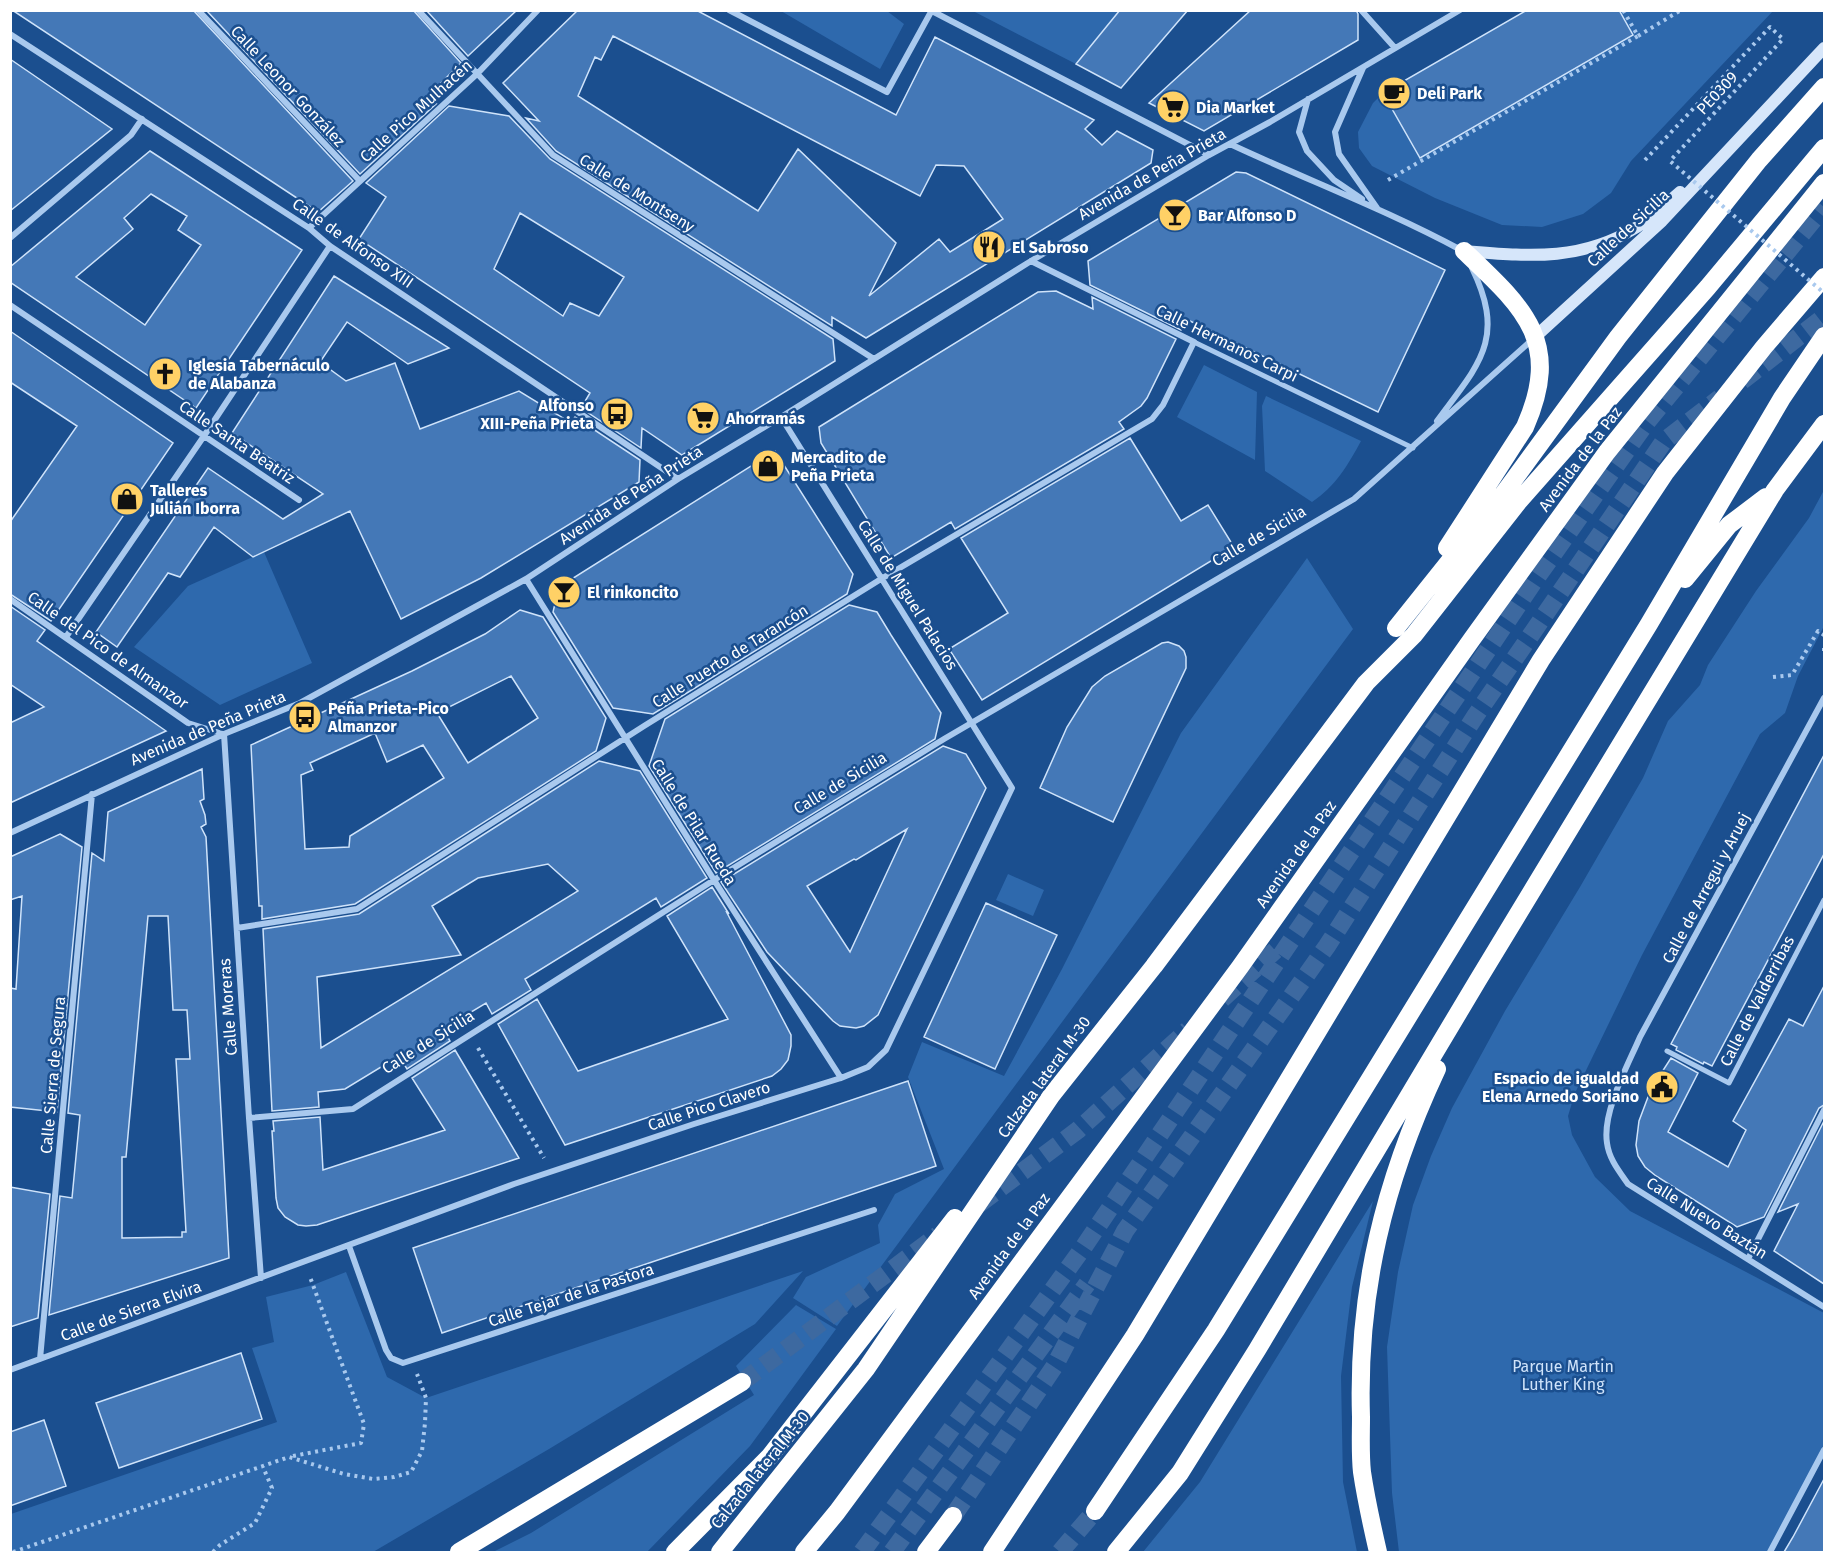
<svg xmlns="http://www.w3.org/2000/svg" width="1835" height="1563" font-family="'Fira Sans',sans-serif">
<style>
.green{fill:#2e69ad}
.building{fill:#4478b7;stroke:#cfe3fa;stroke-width:1.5;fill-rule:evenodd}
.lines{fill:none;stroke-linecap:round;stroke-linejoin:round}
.motorway-tunnel{stroke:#3d69a0;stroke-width:18;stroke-dasharray:18 9;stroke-linecap:butt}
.path{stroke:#a9c9ee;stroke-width:4;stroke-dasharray:3 4.5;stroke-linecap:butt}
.pedestrian{stroke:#a9c9ee;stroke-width:5}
.minor{stroke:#a9c9ee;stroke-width:6}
.secondary{stroke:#d6e6fa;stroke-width:12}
.motorway{stroke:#fff;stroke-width:18}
.path-bridge{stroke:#a9c9ee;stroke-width:4;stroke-dasharray:3 4.5;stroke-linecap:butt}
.labels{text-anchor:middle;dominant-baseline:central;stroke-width:5;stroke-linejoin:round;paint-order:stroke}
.street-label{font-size:16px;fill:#fff;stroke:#1b4f8f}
.poi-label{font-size:16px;font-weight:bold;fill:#fff;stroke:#1b4f8f;text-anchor:start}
.park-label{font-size:16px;fill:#cfe3fa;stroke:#1b4f8f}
</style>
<rect width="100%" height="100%" fill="#1b4f8f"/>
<path class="green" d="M781,11H887L904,24L880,69Z
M973,11H1120L1076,64Z
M1619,11H1773L1631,161L1611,193L1583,214L1542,227L1502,225L1435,198L1372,166L1359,148L1358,132L1373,103L1383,93L1420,158Z
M1204,365L1257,392L1255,460L1177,417Z
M1266,396L1361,441C1348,465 1335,487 1312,502L1265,471L1262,406Z
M1824,490V626L1798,676L1785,713L1760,734L1642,955L1575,1093L1568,1116L1572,1135L1595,1177L1630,1211L1824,1313V1450L1770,1552H1399L1392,1493L1387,1347L1398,1272L1413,1205L1431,1156L1452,1108L1505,1011L1580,887L1643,778L1668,721L1700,685L1708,665L1756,591L1809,518Z
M264,552L312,663L220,705L134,647L188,586Z
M1307,558L1353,629L837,1326L793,1298L806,1277L880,1243L878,1225L895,1194L944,1169L908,1077L922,1042L1004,1076L1062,969L1181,733Z
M1008,874L1044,890L1033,916L996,900Z
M1373,1201L1352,1287L1341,1376L1343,1482L1357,1552H1143L1200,1482Z
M803,1271L755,1324L549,1449L373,1552H11V1514L277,1422L252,1348L274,1342L266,1297L313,1285L346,1272L387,1377L426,1398Z
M796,1305L836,1329L750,1446L647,1552H493L531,1533L754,1395L736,1366Z"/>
<path class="building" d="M12,10H193L353,181L318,212Z
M206,10H413L461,63L422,102L436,104L360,174Z
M426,10H517L468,56Z
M578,10H696L896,115L935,37L1094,120L1085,129L1102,145L1117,131L1153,150L1151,163L866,338L832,317V326L556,151L526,118L539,121L503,83ZM613,36L920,196L936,165L964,166L1003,219L950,252L939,239L869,296L896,243L798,149L758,211L578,96L595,57L601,60Z
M1120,10H1188L1121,88L1076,64Z
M1251,10H1356L1358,14V40L1204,131L1149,103Z
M1527,10H1619L1633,35L1420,158L1383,93Z
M10,59L112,129L10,211Z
M449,106L509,116L550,159L833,339L835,361L682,455L642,428L641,448L581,408L590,393L359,239L386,197L366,183ZM520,213L624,277L599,316L570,303L563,316L494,269Z
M150,151L302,250L196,408L10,282V267ZM151,194L187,216L178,230L201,245L145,325L76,277L133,229L124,218Z
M1236,172L1246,173L1445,270L1378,412L1186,319L1181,330L1090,285L1088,261Z
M334,276L449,348L408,364L347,322L320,362L346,381L395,363L420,429L519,391L571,423L575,417L640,460L639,482L481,578L401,619L350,511L253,557L214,527L180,577L168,573L117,647L96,632L208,468L283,519L323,494L232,433Z
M1056,291L1093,309L1092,297L1176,339L1147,398L1141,406L1119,422L1124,429L955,529L951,522L891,558L821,443L819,427L1038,292Z
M10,331L173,443L51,621L10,594V522L77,426L10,382Z
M1130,438L1181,521L1208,505L1234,547L982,700L949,649L1008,613L961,538Z
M775,451L853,574L847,594L653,714L613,708L553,612L559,587Z
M849,605L877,612L891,635L941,713L935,739L716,873L649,766L665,719Z
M10,606L45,630L37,641L166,731L10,803V723L44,707L10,684Z
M520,610L543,617L606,718L596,751L355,904L262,919V906H259L251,745L412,671L485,634ZM511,676L538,718L468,763L437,713ZM375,733L387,762L423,745L444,778L350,836L349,847L305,849L301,775L313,770L310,763Z
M1168,642L1179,646L1184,651L1186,657V668L1113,822L1040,788L1067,727L1092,687L1105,676L1162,643Z
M943,746L966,754L986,788L878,1015L864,1026L856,1028L840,1026L833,1021L767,952L721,882ZM907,829L850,952L807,886L854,859L856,860Z
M1824,755V854L1712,1066L1704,1062L1703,1064L1676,1050L1677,1047L1671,1044Z
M599,761L640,771L707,878L661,907L656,898L525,979L531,990L492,1014L486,1003L443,1029L450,1041L407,1069L399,1056L345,1089L318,1092L319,1107L272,1111L263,929L359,914ZM548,864L578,891L321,1048L317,977L461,955L432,906L478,878Z
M202,769L204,799L200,801L205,815L206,824L201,827L206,837L229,1258L49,1315L60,1196L72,1198L80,1115L68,1113L92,853L104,861L108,812ZM148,916H168L173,1010H187L190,1059H176L186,1232H182V1237L122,1238V1157H126Z
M60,834L82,847L57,1112L10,1107V988L16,989L22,896L10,900V857Z
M712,887L729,914L726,911L791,1035V1046L788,1060L781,1069L772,1076L565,1145L498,1024L537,999L578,1071L728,1019L667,916Z
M986,903L1057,935L995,1069L924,1037Z
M1824,986V1105L1819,1108L1764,1217L1737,1227L1656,1176L1645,1167L1638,1156L1636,1145L1639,1121L1651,1089L1671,1058L1698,1073L1668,1132L1728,1167L1746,1130L1733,1121L1789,1019L1803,1026Z
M455,1050L519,1158L317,1225L306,1226L298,1225L285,1217L278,1208L276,1198L272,1131H274L273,1121L320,1117L323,1170L445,1130L412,1078Z
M908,1081L936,1166L442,1333L413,1248Z
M1824,1121V1284L1774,1251L1798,1204L1778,1212Z
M10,1187L50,1194L38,1318L10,1327Z
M241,1353L262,1419L119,1468L96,1403Z
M44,1420L66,1486L10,1506V1432Z
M1824,1479V1552H1784L1793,1537Z"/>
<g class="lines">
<path class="motorway-tunnel" d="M1742,381L1824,317
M1222,999L1279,947
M979,1204L1078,1130L1188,1030
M742,1382L938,1235
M953,1516L1054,1367L1125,1231L1327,946L1476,715L1664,441L1720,398
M862,1552L1083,1248L1535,580L1646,423L1824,207
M892,1552L1087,1284
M1060,1552L1095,1511"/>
<path class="path" d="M1638,36L1681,10
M1388,180L1638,36L1623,10
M1824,648V651
M1773,677L1792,675L1818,631L1824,635
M478,1048L544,1158
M293,1456L361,1443L364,1424L310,1277
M13,1552L289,1457L344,1474L373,1479L394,1477L411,1472L422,1451L425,1423L426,1398L417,1374
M213,1552L220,1545L255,1523L272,1488L263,1467"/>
<path class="pedestrian" d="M1194,342L1413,448
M1667,1051L1729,1083L1824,900"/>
<path class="minor" d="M198,10L359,180
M418,10L553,155L874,359
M729,10L887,92L932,10
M930,10L1209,155
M1361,10L1395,48
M10,34L309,228L330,246L678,479
M1363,68L1335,132L1339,154L1377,208
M1308,99L1299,132L1307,151L1334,180L1362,199
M1230,144C1307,180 1387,210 1461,250
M309,228L478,73L538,10
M10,238L131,135L142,119
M10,305L299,500
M1437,421C1478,365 1507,340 1472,268
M526,579L714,880L841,1078
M10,599L188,723L223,734
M66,637L204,436L330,246
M1824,698L1640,1037C1628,1065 1602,1112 1607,1143C1609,1159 1619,1171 1628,1184L1824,1307
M224,734L249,1118L261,1278
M10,833L224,734L300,703L526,579L678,479L781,417L1031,261L1209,155L1270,122L1460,10
M237,928L357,909L644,726L881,579L1152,419L1163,405L1194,342L1031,261
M249,1118L353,1109L714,880L944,739L1354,499L1533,339
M349,1246L386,1350L391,1358L403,1363L874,1210
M1748,1259L1824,1110
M40,1359L92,794
M10,1370L514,1184L694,1124L841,1078L868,1067L886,1050L1012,788L781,417
M1770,1552L1824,1450"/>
<path class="secondary" d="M1464,251C1528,256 1580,262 1637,227C1653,217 1666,204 1680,192
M1535,337L1662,221L1824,48"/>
<path class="motorway" d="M1447,548L1525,427C1563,341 1523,307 1464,251
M1685,579L1729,525L1766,497
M1396,628L1504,493L1618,337L1759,160L1824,87
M1095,1511L1216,1330L1649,624L1782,398L1824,336
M459,1552L742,1382
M675,1552L770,1456L955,1218
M720,1552L866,1369L1051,1096L1154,966L1366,683L1414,635L1519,501L1708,287L1824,148
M804,1552L837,1512L1240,967L1472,639L1607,452L1824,183
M926,1552L953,1516
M992,1552L1135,1335L1541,660L1665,473L1764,347L1824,277
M1116,1552L1180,1473L1257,1350L1478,980L1775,490L1824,424
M1378,1552C1372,1526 1366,1499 1362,1472C1360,1454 1361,1435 1361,1417C1357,1292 1384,1182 1437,1069"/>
<path class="path-bridge" d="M1645,160L1770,27L1783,39L1670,161L1824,293"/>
</g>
<defs>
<symbol id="cafe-disc" viewBox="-11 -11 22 22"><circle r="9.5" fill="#ffd166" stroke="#1b4f8f"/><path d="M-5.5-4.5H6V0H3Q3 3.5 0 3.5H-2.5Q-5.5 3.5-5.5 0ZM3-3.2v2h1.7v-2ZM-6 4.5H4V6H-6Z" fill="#111"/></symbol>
<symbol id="supermarket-disc" viewBox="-11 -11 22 22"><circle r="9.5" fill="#ffd166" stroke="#1b4f8f"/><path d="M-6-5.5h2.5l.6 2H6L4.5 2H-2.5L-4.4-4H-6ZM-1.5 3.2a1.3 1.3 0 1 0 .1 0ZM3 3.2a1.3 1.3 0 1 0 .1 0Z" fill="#111"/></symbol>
<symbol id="bar-disc" viewBox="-11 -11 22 22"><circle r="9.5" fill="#ffd166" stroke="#1b4f8f"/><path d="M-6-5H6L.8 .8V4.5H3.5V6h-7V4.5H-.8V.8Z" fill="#111"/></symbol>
<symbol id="restaurant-disc" viewBox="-11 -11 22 22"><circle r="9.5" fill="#ffd166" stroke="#1b4f8f"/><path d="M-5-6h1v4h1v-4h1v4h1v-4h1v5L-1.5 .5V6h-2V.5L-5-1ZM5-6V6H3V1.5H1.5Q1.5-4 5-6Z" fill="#111"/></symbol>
<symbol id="church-disc" viewBox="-11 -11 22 22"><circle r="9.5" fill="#ffd166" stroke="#1b4f8f"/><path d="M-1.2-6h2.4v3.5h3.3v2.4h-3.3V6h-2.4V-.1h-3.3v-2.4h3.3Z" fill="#111"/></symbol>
<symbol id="bus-disc" viewBox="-11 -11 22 22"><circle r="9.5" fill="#ffd166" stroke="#1b4f8f"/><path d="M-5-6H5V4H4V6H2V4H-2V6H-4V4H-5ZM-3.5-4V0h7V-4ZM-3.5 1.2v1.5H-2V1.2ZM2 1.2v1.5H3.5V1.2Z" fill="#111"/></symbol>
<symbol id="shop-disc" viewBox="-11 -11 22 22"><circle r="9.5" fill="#ffd166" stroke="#1b4f8f"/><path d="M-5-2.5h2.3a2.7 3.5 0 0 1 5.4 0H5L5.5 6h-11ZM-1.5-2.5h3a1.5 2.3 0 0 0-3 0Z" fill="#111"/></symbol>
<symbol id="civic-disc" viewBox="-11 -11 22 22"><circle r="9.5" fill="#ffd166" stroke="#1b4f8f"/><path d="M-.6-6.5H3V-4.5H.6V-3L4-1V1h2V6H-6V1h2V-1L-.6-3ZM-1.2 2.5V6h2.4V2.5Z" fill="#111"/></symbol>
</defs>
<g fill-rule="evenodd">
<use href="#cafe-disc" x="1375" y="74" width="38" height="38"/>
<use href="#supermarket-disc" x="1154" y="88" width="38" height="38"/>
<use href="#bar-disc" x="1156" y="196" width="38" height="38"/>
<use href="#restaurant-disc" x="970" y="228" width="38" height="38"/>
<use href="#church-disc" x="146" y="355" width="38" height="38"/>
<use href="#bus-disc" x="598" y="395" width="38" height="38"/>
<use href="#supermarket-disc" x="684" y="399" width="38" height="38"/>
<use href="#shop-disc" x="749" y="447" width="38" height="38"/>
<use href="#shop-disc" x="108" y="480" width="38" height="38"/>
<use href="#bar-disc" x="545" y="573" width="38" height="38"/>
<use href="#bus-disc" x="286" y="698" width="38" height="38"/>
<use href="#civic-disc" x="1643" y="1068" width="38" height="38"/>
</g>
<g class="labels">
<g class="street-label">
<text transform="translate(288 86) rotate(47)">Calle Leonor González</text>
<text transform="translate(1717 93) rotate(-47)">PE0309</text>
<text transform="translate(416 111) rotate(-42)">Calle Pico Mulhacén</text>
<text transform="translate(1152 174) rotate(-30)">Avenida de Peña Prieta</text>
<text transform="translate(637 193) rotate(32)">Calle de Montseny</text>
<text transform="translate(1628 228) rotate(-43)">Calle de Sicilia</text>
<text transform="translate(353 243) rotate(35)">Calle de Alfonso XIII</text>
<text transform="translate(1227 343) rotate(26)">Calle Hermanos Carpi</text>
<text transform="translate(237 442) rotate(34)">Calle Santa Beatriz</text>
<text transform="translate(1580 459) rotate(-53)">Avenida de la Paz</text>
<text transform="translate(631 495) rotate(-33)">Avenida de Peña Prieta</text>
<text transform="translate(1259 536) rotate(-30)">Calle de Sicilia</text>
<text transform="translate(908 595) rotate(58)">Calle de Miguel Palacios</text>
<text transform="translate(108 650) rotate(35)">Calle del Pico de Almanzor</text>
<text transform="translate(730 656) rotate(-32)">Calle Puerto de Tarancón</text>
<text transform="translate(208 728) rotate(-23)">Avenida de Peña Prieta</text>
<text transform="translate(840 783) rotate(-31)">Calle de Sicilia</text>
<text transform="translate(694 822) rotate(58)">Calle de Pilar Rueda</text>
<text transform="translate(1296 854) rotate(-55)">Avenida de la Paz</text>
<text transform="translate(1706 888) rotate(-62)">Calle de Arregui y Aruej</text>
<text transform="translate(1757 1001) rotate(-63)">Calle de Valderribas</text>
<text transform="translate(228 1007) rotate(-94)">Calle Moreras</text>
<text transform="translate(428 1042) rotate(-32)">Calle de Sicilia</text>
<text transform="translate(53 1075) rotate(-85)">Calle Sierra de Segura</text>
<text transform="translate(1044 1077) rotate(-54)">Calzada lateral M-30</text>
<text transform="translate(709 1106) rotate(-18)">Calle Pico Clavero</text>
<text transform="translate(1707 1218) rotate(32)">Calle Nuevo Baztán</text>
<text transform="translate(1009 1246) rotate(-54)">Avenida de la Paz</text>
<text transform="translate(571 1295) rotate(-18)">Calle Tejar de la Pastora</text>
<text transform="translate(131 1311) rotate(-20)">Calle de Sierra Elvira</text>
<text transform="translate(760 1470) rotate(-51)">Calzada lateral M-30</text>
</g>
<g class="poi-label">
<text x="1417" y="93">Deli Park</text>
<text x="1196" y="107">Dia Market</text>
<text x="1198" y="215">Bar Alfonso D</text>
<text x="1012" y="247">El Sabroso</text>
<text x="188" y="365">Iglesia Tabernáculo<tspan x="188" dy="18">de Alabanza</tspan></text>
<text x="594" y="405" text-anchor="end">Alfonso<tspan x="594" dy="18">XIII-Peña Prieta</tspan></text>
<text x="726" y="418">Ahorramás</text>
<text x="791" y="457">Mercadito de<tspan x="791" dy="18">Peña Prieta</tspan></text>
<text x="150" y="490">Talleres<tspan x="150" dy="18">Julián Iborra</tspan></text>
<text x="587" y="592">El rinkoncito</text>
<text x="328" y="708">Peña Prieta-Pico<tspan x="328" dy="18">Almanzor</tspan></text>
<text x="1639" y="1078" text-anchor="end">Espacio de igualdad<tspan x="1639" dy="18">Elena Arnedo Soriano</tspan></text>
</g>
<g class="park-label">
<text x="1563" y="1366">Parque Martin<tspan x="1563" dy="18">Luther King</tspan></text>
</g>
</g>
<rect width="1835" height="1563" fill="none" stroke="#ffffff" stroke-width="24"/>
</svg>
